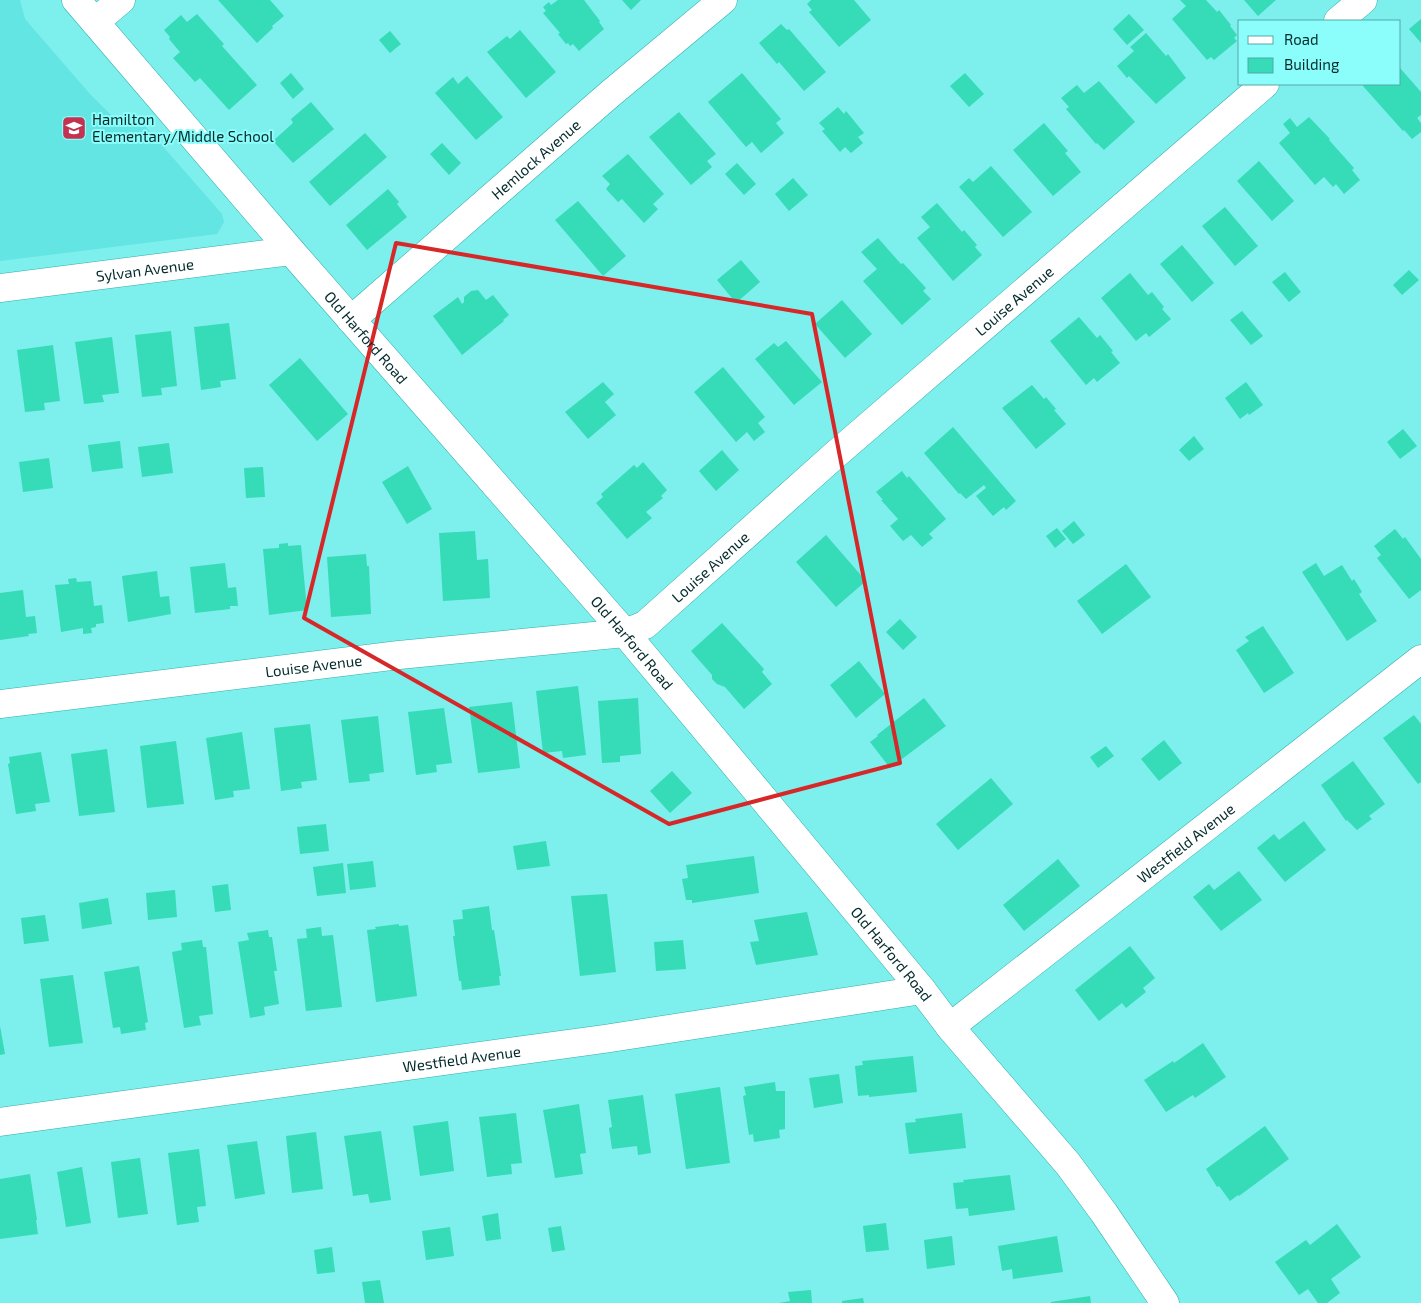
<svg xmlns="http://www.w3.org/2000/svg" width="1421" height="1303" font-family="'Exo 2',sans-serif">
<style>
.built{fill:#62e5e3}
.building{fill:#36dbb7}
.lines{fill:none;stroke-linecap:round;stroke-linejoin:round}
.street-casing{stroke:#33aeac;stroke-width:29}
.secondary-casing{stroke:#33aeac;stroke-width:29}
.street{stroke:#fff;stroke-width:28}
.secondary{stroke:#fff;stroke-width:28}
.marked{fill:none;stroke:#d62828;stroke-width:4;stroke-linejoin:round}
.labels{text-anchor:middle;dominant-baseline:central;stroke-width:4;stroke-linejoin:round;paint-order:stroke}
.poi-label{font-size:15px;fill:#042b2b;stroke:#8bfdfa;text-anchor:start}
.street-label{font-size:15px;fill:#042b2b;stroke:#8bfdfa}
</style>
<rect width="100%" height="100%" fill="#7defed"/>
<path class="built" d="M0,0H20L25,19L89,93L113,117L145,126L222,214L224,222L217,234L0,261Z"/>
<path class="building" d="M218,0H270L284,16L272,26L273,28L257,43Z
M558,0H584L600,21L599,22L604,29L579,51L573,44L570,46L568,43L566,44L558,34L560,33L543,13L546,11L543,7L549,2L551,5Z
M622,0H641L631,10Z
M811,0H854L871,20L839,47L809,12L812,10L807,4Z
M1180,0H1206L1217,12L1219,10L1231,25L1230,26L1237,35L1234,38L1237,41L1214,60L1211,57L1207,60L1172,19L1186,6Z
M1244,0H1276L1258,16Z
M197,14L224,44L222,46L257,85L229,110L200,78L195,82L173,58L180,52L169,39L170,37L164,30L181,15L187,22Z
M1129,14L1144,30L1127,45L1113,29Z
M1421,19V43L1409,29Z
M781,24L787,30L789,29L826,72L804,91L779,62L777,64L759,43Z
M520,30L556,72L526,98L487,52L507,36L510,39Z
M390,31L401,44L390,53L379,40Z
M1146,33L1166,56L1168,54L1186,78L1156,104L1129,76L1127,78L1117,66L1134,51L1130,47Z
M1400,68L1421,92V115L1417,118L1421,123V132L1412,139L1404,130L1403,131L1363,86V84H1400Z
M291,73L304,89L293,99L280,83Z
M742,73L781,119L776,123L784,133L761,153L752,142L746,147L708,102Z
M965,73L984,94L969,107L950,86Z
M467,76L503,117L476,140L435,93L453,77L458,84Z
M1099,81L1135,122L1104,150L1097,143L1096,144L1066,109L1069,107L1061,98L1077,85L1084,93Z
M311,102L334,129L293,163L273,141L293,123L291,119Z
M838,107L844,114L846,111L864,133L858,137L863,143L851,153L845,147L840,152L822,131L825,129L819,123Z
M679,112L716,154L707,161L712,167L691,185L649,137Z
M1309,117L1330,139L1329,140L1354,168L1352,170L1360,180L1344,194L1336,184L1333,187L1324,177L1315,185L1279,143L1290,133L1283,124L1290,118L1297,127Z
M1044,123L1068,151L1065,153L1081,172L1053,196L1013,150Z
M365,133L387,157L330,206L309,182Z
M442,143L461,163L449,175L430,154Z
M628,154L664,194L653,204L658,209L644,223L622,199L618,202L606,189L610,184L602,176Z
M1259,161L1294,201L1272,221L1237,181Z
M737,163L756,184L744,195L725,174Z
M991,166L1032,212L1003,237L959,187L969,178L973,182Z
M793,178L808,195L789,211L775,194Z
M388,189L399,202L397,204L407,217L367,250L346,225Z
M578,201L626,256L603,276L555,220Z
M937,203L962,232L964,230L977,245L975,247L982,255L953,281L917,238L930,227L921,217Z
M1225,207L1258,246L1235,266L1202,226Z
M878,238L901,264L903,263L926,288L923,291L931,299L902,325L863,281L877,269L861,252Z
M1182,245L1214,283L1192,302L1160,264Z
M741,260L760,282L736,303L717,280Z
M1409,270L1419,280L1402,295L1393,285Z
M1285,272L1301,292L1289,302L1272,282Z
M1130,273L1148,295L1152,292L1164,307L1162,309L1171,319L1149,337L1146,333L1136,341L1101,298Z
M478,290L486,300L493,295L509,315L503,320L504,321L462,355L433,316L458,297L462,304L464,302V297L471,291Z
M842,300L872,334L845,358L815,324Z
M1242,311L1263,336L1251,345L1230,320Z
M1079,317L1097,338L1100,335L1113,351L1111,352L1120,363L1097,382L1094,378L1086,385L1050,341Z
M229,323L236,379L220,381L221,387L201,390L194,327Z
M171,331L177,386L161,388L162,395L142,397L135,335Z
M112,337L119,393L102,395L104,402L84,404L75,342Z
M786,341L822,382L794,405L755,359L774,343L778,347Z
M53,345L60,401L44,403L45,410L25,412L17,350Z
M300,358L348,414L317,441L269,385Z
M723,367L765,417L758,423L765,432L754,441L747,432L736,442L694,392Z
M603,382L614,394L605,402L616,415L588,439L565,412Z
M1246,382L1263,405L1249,415L1248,413L1240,419L1225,398Z
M1032,385L1044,399L1046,397L1056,409L1054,410L1066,424L1036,449L1002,408Z
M953,427L1016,501L1006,510L1004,507L993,516L976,496L986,488L984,485L966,499L960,493L959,494L924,453Z
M1403,429L1417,446L1400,459L1387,442Z
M1194,436L1204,449L1189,461L1179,450Z
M120,441L123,468L92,472L88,445Z
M169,443L173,473L142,477L138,447Z
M722,450L739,470L716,491L699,471Z
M49,458L53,488L23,492L19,462Z
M643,462L667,490L661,496L663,498L646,512L652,518L627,539L596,503L603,497L601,494L634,465L637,468Z
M408,466L432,509L407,524L382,482Z
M263,467L265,497L246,498L244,468Z
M902,471L907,478L909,476L946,519L929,534L933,538L922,547L911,535L903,541L890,526L898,519L881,500H883L876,492Z
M1074,521L1085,535L1073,544L1062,531Z
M1057,528L1066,539L1055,548L1046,536Z
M1395,529L1403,539L1405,537L1421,559V590L1409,599L1377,558L1381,555L1374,546Z
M475,531L477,560L488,559L490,598L443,601L439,533Z
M826,535L866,581L836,607L796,562Z
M288,543V546L301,545L307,610L269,615L263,549L279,548V544Z
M366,554L367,566H369L371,614L331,617L327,557Z
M225,563L228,588L236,587L238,606H230V609L195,613L190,567Z
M1316,563L1324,576L1342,565L1352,581L1354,579L1362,592L1359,594L1377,621L1347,641L1302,572Z
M1126,564L1151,597L1102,634L1077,601Z
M157,571L160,597L169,596L171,614L128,622L122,576Z
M76,578L77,582L91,581L94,606L102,605L104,623L96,624V627L91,628L92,633L83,634V628L61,632L55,585L69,584L68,579Z
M23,590L26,617L35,616L37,633L28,634L29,636L0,640V593Z
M900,619L917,637L903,650L886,632Z
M722,623L764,669L762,672L772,684L744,709L725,687L717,684L712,679V675L691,651Z
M1263,626L1294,673L1264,693L1236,650L1249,641L1245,637Z
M859,661L885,694L856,718L830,685Z
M578,686L586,755L563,758L562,751L543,753L536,691Z
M638,698L641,754L620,756V762L602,763L598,701Z
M924,698L946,726L890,768L870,742L878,736L877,735Z
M512,702L520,768L478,773L469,707Z
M444,708L452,763L436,765L437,772L416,775L408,712Z
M1414,715L1421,724V782L1418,784L1383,738Z
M378,716L384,772L369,774L370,781L349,783L341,720Z
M310,724L317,780L301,782L302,788L281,791L274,728Z
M242,732L250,789L233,791L234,797L215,800L206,738Z
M1164,740L1182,763L1159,781L1141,759Z
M176,741L184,804L147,808L140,746Z
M1106,746L1114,756L1098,768L1090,757Z
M107,749L115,812L79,816L71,754Z
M41,752L50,802L35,804L36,811L16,814L8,764L10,763L9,757Z
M1353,761L1385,804L1369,816L1372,819L1357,830L1347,820L1346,821L1321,785Z
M672,771L692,793L670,813L650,791Z
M991,778L1013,804L958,850L936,824Z
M1304,821L1326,850L1285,882L1257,848L1274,834L1279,840Z
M326,824L329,851L300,854L297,827Z
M546,841L550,866L517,870L513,846Z
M754,856L759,893L692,903V900H686L682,879L688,878L686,865Z
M1058,859L1080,886L1024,931L1003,905Z
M373,861L376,887L350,890L347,864Z
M343,863L346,893L317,896L313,867Z
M1239,871L1262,900L1221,931L1193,897L1209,884L1214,890Z
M228,884L231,910L215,912L212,886Z
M175,890L177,917L148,920L146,893Z
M607,894L616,972L580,976L571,896Z
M108,898L112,924L82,929L79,903Z
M489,906L492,930H494L501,976H499L500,985L462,990L461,981H459L453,936H455L453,920L463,919L462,910Z
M807,912L818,955L756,965L750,942L759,941L754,920Z
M45,915L49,941L24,944L21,918Z
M399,924V926L408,925L417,996L376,1002L367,930L376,929L375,927Z
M321,927L322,936L333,935L342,1007L306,1011L297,939L307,938L306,929Z
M268,930L269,937H272L277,971H274L279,1004L264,1007L265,1015L250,1018L238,942L249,940L247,933Z
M202,940L203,947H206L213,1014L199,1016L201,1025L184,1028L172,952L182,950L181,943Z
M683,940L686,969L656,971L654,942Z
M1130,946L1155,978L1143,988L1146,992L1126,1008L1122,1003L1099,1021L1075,990Z
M139,966L148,1022L145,1023L146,1030L121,1034L120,1027L113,1028L104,972Z
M73,975L83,1043L49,1047L40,979Z
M0,1026L5,1054L0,1055Z
M1203,1043L1226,1077L1195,1098L1193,1095L1166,1112L1144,1080L1173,1061L1174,1063Z
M913,1056L917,1092L869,1097V1095L858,1096L855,1066L863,1065L862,1061Z
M839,1074L843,1103L814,1108L809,1078Z
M775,1082L776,1091H785V1129L779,1130L780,1138L754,1142L753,1134L749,1135L743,1096L746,1095L744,1087Z
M720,1087L730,1163L686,1169L675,1094Z
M643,1095L651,1153L638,1155L637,1146L612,1149L609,1128L612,1127L608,1100Z
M579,1104L586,1153L580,1154L583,1174L555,1178L543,1110Z
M516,1113L522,1163L511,1164L512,1174L487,1177L479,1117Z
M962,1113L966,1148L909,1154L905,1123L916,1122L915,1119Z
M448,1121L454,1171L420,1176L413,1126Z
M1265,1126L1289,1159L1239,1196L1238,1195L1230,1201L1219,1186L1217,1187L1206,1169Z
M381,1131L391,1200L370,1203L368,1194L353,1196L344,1136Z
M316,1132L323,1189L292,1193L286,1136Z
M257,1141L265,1194L235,1199L227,1145Z
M199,1149L206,1206L197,1207L199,1222L177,1225L168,1153Z
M140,1158L148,1214L118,1218L111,1162Z
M82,1167L91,1223L66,1227L57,1172Z
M30,1174L37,1220H36L38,1234L0,1239V1179Z
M1010,1175L1015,1210L969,1216L968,1208L956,1209L953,1183L964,1182L963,1180Z
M498,1213L501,1239L486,1241L482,1216Z
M886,1223L889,1250L866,1252L863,1226Z
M1337,1224L1361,1257L1331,1279L1340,1293L1327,1303H1318L1308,1289L1299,1295L1275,1262L1306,1240L1310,1245Z
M561,1226L565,1250L552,1252L548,1228Z
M450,1227L454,1256L426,1260L422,1231Z
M952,1236L955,1265L927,1269L924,1240Z
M1057,1236L1063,1272L1013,1279L1012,1269L1002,1271L998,1246Z
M332,1247L335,1272L317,1274L314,1250Z
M380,1280L384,1303H365L362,1282Z
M811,1290L812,1303H779L790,1301L788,1292Z
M1090,1296L1091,1303H1051V1302Z
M863,1298L864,1303H842V1301Z"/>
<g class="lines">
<defs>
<g id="street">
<path d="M1338,21L1363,0"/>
<path d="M95,22L121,0"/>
<path id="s1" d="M0,288L291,251"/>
<path id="s2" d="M351,320L610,94L723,0"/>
<path id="s3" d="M0,704L399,655L625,633L645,625L836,454L1265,84"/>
<path id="s4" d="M950,1027L1421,659"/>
<path id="s5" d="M0,1122L604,1039L922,990"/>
</g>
<g id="secondary">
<path id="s6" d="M76,0L291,251L625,633L757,791L922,990L950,1027L1068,1164L1104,1213L1165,1303"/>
</g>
</defs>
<use href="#street" class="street-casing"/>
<use href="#secondary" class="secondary-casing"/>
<use href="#street" class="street"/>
<use href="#secondary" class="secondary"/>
</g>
<path class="marked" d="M396,243L812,314L900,763L669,824L304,618Z"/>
<defs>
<symbol id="school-square" viewBox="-11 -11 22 22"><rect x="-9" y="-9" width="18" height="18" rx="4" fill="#c33351" stroke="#8bfdfa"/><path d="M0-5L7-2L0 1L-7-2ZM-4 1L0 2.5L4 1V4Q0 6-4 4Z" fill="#fff"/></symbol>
</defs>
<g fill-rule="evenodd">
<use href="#school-square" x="60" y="114" width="28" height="28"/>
</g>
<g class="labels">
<g class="poi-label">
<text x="92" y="119">Hamilton<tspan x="92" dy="17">Elementary/Middle School</tspan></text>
</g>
<g class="street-label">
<text stroke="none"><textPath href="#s2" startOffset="245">Hemlock Avenue</textPath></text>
<text stroke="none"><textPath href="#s1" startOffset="146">Sylvan Avenue</textPath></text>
<text stroke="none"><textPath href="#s3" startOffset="1142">Louise Avenue</textPath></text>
<text stroke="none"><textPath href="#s6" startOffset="445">Old Harford Road</textPath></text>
<text stroke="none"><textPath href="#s3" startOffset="738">Louise Avenue</textPath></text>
<text stroke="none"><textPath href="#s6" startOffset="850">Old Harford Road</textPath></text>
<text stroke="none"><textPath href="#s3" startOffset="316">Louise Avenue</textPath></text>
<text stroke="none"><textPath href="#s4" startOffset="299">Westfield Avenue</textPath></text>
<text stroke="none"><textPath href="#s6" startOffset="1255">Old Harford Road</textPath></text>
<text stroke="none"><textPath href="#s5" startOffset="466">Westfield Avenue</textPath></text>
</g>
</g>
<rect x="1238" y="20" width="162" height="65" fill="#8bfdfa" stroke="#55a9a7"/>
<rect x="1248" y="36" width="25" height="8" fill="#ffffff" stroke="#55a9a7"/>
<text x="1284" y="45" font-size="15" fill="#042b2b">Road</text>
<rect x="1248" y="58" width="25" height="15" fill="#36dbb7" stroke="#55a9a7"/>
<text x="1284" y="70" font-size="15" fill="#042b2b">Building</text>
</svg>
